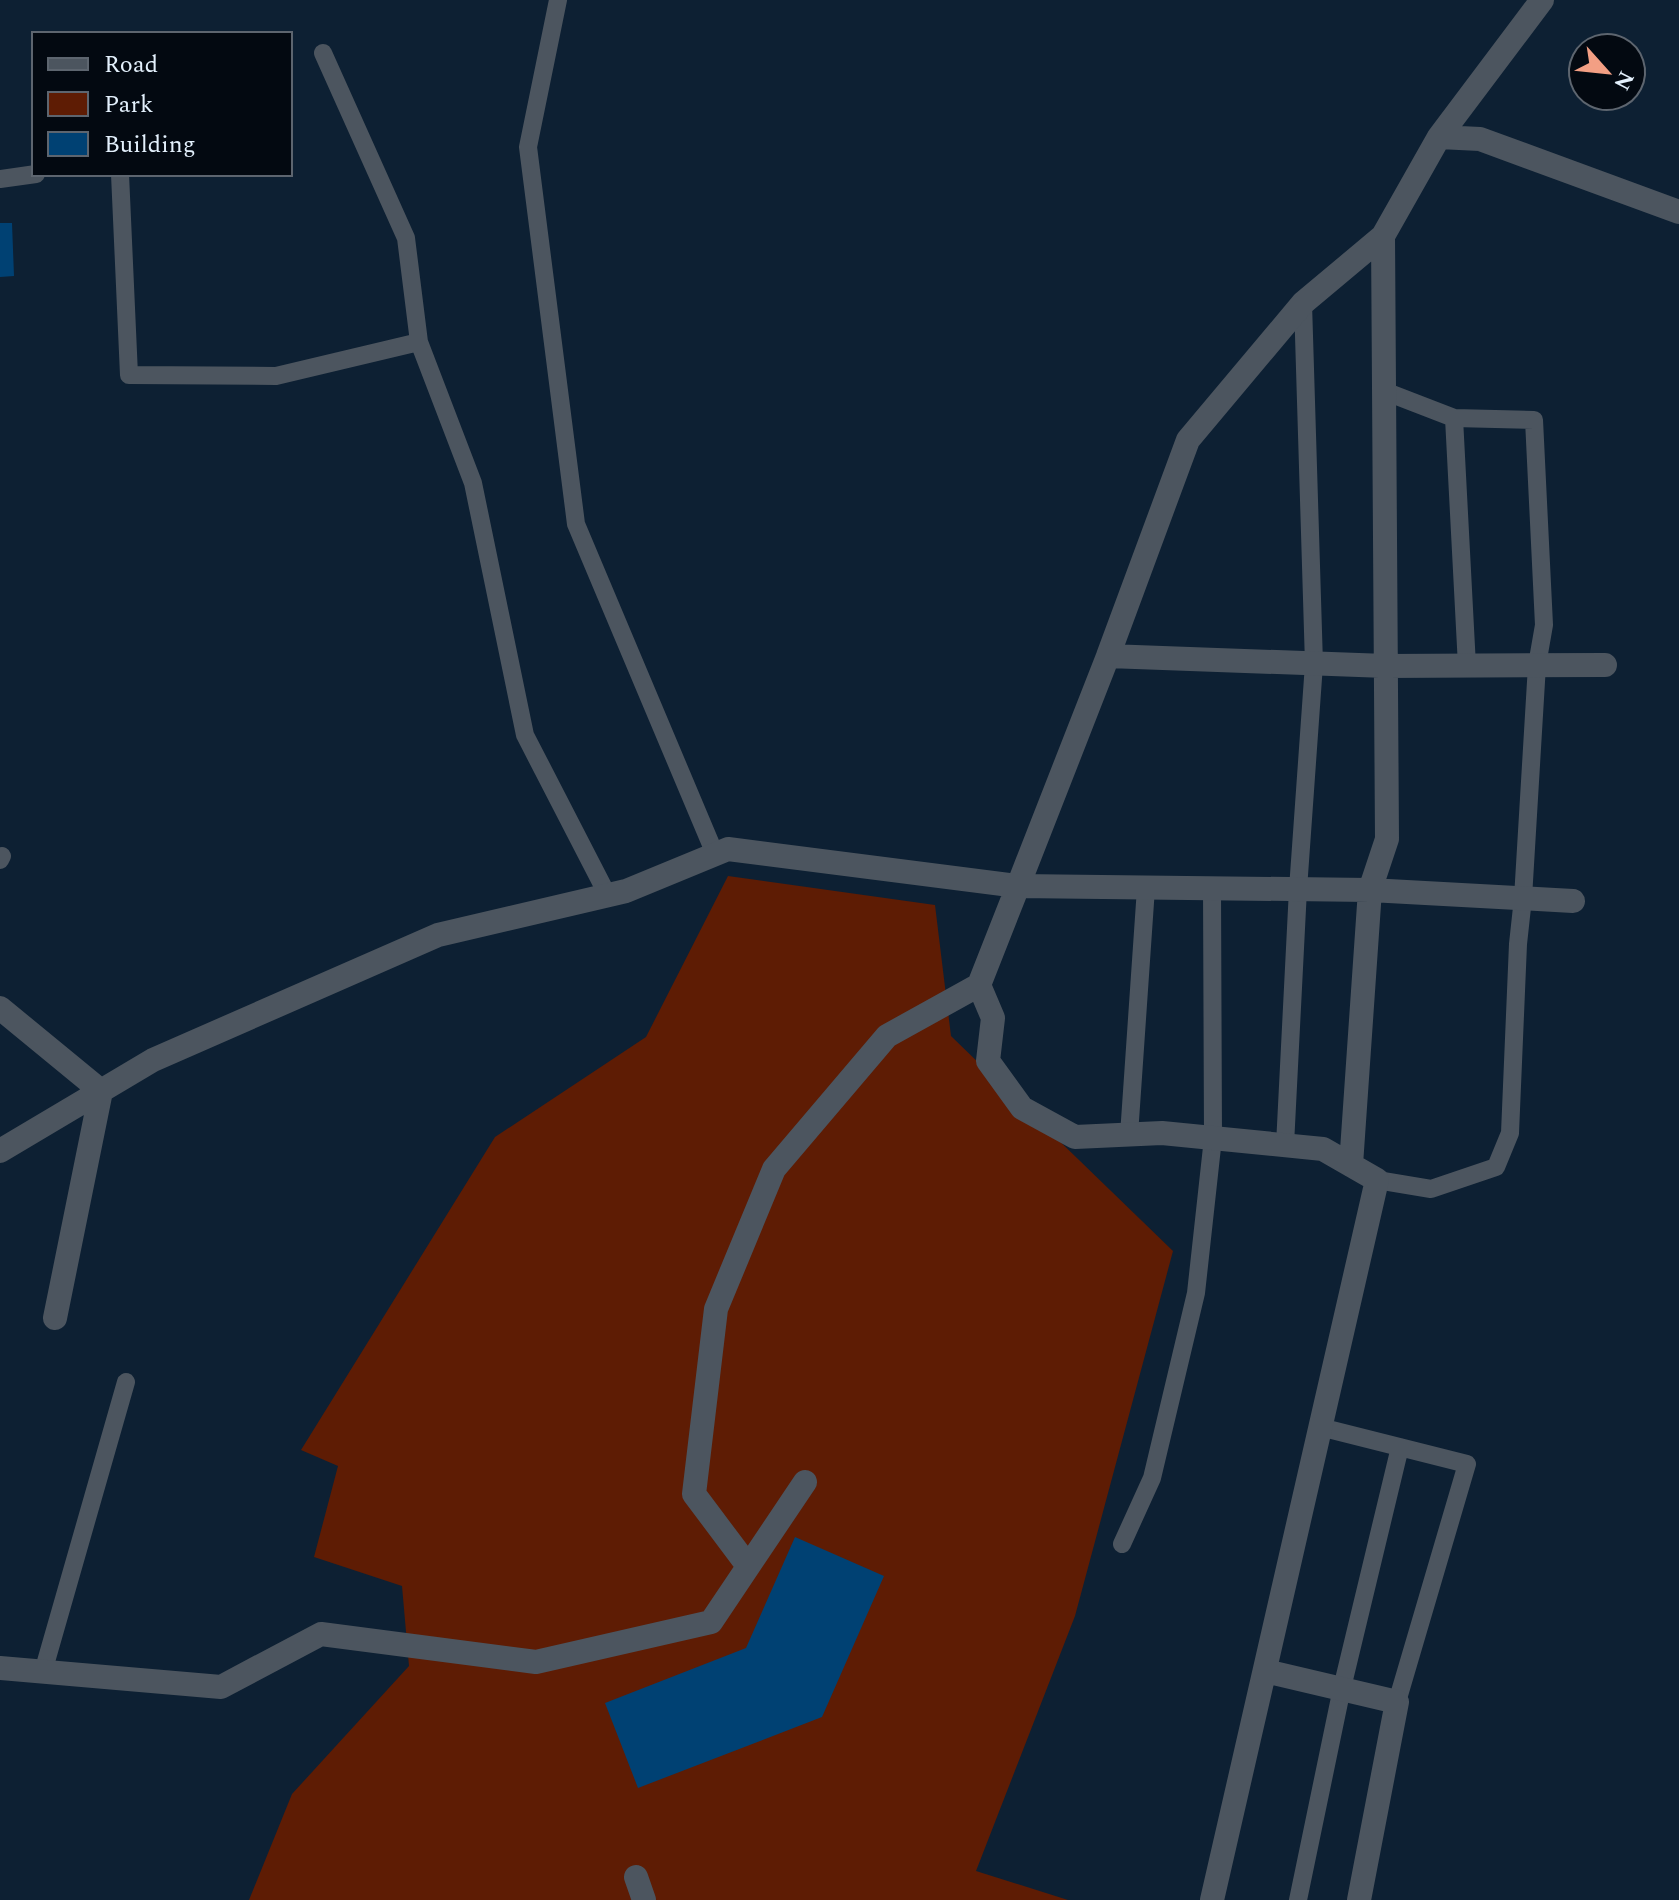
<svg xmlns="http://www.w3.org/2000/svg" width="1679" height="1900" font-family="Spectral,serif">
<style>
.green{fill:#5e1c04}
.building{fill:#004173}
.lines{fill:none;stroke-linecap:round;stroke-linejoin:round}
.service{stroke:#4c555f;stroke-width:18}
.minor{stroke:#4c555f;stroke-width:24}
</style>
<rect width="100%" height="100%" fill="#0d2033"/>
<path class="green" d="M728,876L935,905L951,1036L1173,1251L1075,1616L976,1871L1068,1900H249L292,1794L409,1666L402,1586L314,1557L338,1466L301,1450L495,1137L646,1037Z"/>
<path class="building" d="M0,223H12L14,276L0,277Z
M795,1537L884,1576L822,1717L638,1788L605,1703L746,1648Z"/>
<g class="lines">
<path class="service" d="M558,0L528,147L576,524L715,854
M323,53L406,238L419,342L473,483L525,735L608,896
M120,174L129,375L276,376L419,342
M0,179L36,174
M1454,418L1467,666
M0,860L2,856
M1129,1135L1146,888
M1285,1145L1298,889L1314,664L1303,303
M1377,1180L1431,1189L1496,1167L1510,1133L1518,944L1523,898L1537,665L1544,625L1534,420L1454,418L1384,391
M1320,1427L1467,1464L1397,1702
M1122,1544L1152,1478L1196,1293L1213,1138L1212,888
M43,1672L126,1382
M1298,1900L1342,1688L1400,1447"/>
<path class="minor" d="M1439,137L1542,0
M1108,656L1188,440L1303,303L1383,236L1439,137L1480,139L1679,212
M979,985L1018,886L1370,890L1573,901
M0,1008L101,1091L55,1318
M0,1151L153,1060L438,935L626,891L728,849L1018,886L1108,656L1386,666L1605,665
M1351,1165L1370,890L1387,839L1383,236
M748,1566L694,1494L716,1309L774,1169L887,1036L979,985L993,1018L988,1061L1022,1108L1075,1137L1162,1133L1323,1149L1377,1180L1212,1900
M0,1668L221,1687L321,1634L536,1662L711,1622L805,1482
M1265,1671L1397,1702L1359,1900
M636,1877L644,1900"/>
</g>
<rect x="32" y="32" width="260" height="144" fill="#030911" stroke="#5d656f" stroke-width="2"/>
<rect x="48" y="58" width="40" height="12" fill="#4c555f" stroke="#5d656f" stroke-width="2"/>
<text x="104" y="72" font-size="24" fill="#e3f0fc">Road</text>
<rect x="48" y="92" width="40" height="24" fill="#5e1c04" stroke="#5d656f" stroke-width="2"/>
<text x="104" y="112" font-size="24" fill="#e3f0fc">Park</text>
<rect x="48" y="132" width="40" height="24" fill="#004173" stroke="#5d656f" stroke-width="2"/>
<text x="104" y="152" font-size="24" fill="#e3f0fc">Building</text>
<g transform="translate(1607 72) rotate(117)"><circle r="38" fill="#030911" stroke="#5d656f" stroke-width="2"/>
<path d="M0-6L14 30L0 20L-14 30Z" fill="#f39f84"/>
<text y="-12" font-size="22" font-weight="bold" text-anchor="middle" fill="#e3f0fc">N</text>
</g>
</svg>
